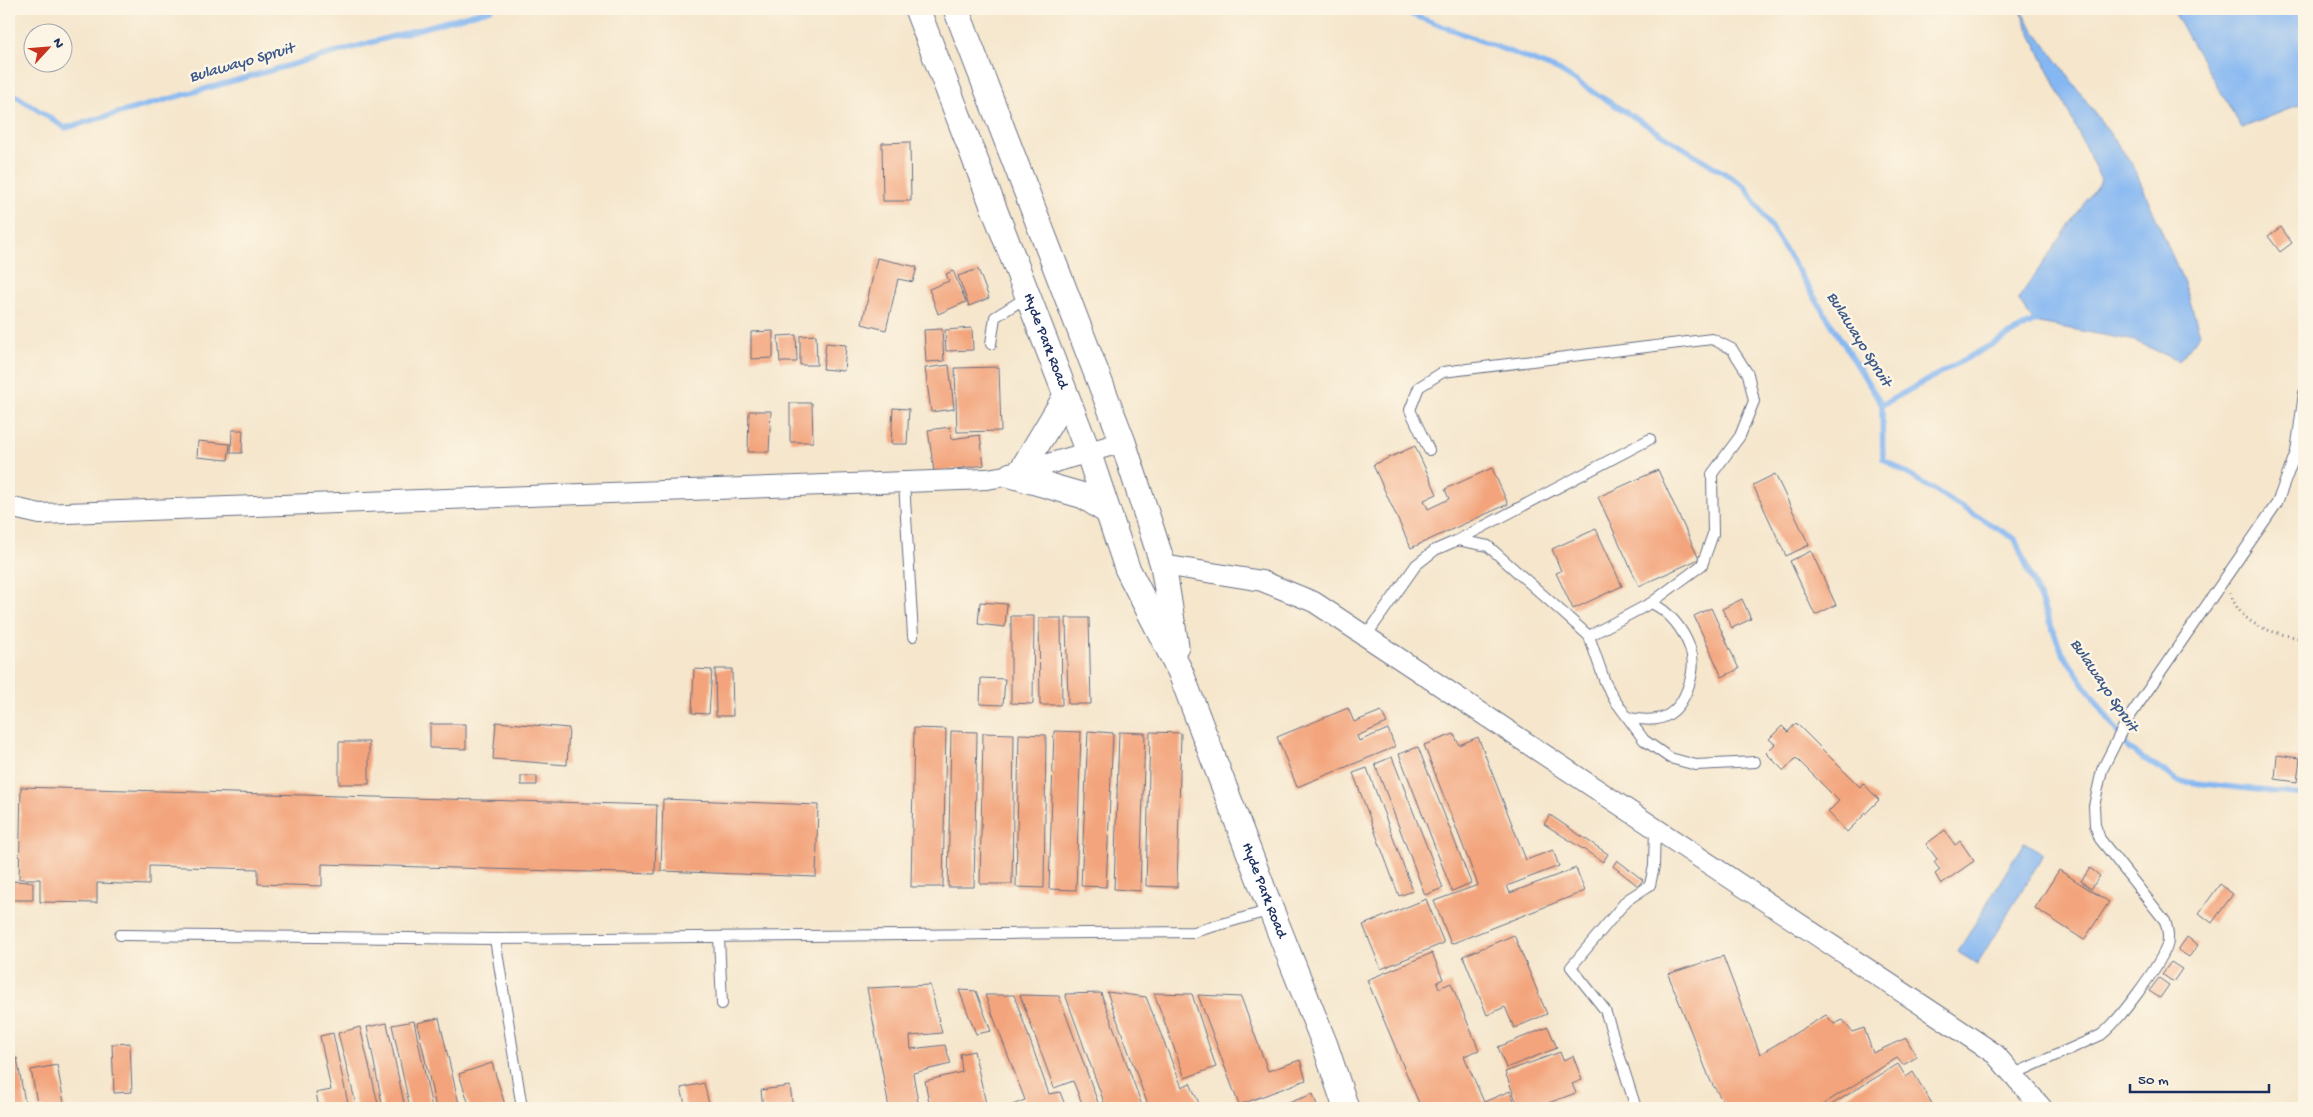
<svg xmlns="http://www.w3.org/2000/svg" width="2313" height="1117" font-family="'Gochi Hand',sans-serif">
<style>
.water{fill:#85b7f2;stroke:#5073a8}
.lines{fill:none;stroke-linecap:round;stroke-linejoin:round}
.stream{stroke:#85b7f2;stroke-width:5.5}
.building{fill:#f3a47b}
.service-casing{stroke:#676f84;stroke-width:12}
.minor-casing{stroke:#676f84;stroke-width:22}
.tertiary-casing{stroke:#676f84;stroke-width:27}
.path{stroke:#676f84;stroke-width:3;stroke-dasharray:1 4;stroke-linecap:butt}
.service{stroke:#fff;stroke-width:10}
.minor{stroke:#fff;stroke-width:20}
.tertiary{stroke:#fff;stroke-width:25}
.labels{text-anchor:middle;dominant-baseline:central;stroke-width:5;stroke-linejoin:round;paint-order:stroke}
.street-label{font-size:15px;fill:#1b2f5e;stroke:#fcf5e5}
.water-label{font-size:16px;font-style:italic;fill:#3b588a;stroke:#fcf5e5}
</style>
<rect width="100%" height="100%" fill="#fcf5e5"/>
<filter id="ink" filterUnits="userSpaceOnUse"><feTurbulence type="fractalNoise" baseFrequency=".02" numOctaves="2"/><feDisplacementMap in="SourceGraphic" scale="10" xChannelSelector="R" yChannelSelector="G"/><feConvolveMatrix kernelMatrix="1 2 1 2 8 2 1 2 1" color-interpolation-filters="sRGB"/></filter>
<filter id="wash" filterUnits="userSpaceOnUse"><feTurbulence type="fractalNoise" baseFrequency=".0096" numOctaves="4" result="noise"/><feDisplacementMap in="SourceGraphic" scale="20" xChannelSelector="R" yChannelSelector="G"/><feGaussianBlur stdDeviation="1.12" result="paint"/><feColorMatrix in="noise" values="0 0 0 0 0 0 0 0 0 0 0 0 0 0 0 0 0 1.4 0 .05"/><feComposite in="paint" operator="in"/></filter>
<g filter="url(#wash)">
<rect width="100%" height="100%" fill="#f5e6cc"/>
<path class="water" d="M2019,9L2133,165L2185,285L2200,334L2179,361L2135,341L2034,322L2018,299L2101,180Z
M2172,9H2304V103L2242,128Z
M2024,842L2044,854L1977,964L1958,952Z"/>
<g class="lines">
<path class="stream" d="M1397,9L1558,70L1745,186L1882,405L1883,459L2015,539L2062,652L2129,749L2178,781L2304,795
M9,91L65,128L491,9
M1882,405L2040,318"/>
</g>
<g id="blocks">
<path class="building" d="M910,142L911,201H883L882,143Z
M2281,227L2292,243L2280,252L2268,236Z
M877,258L917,267L913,282L898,279L886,330L862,324Z
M978,269L989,298L969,306L958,276Z
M953,271L966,302L938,314L929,289L949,281L946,274Z
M972,328L973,350L946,351L945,330Z
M942,329L944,361L926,362L924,330Z
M773,331V358L751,359V332Z
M796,335L797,362H780L778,336Z
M816,335L817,365H800V336Z
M826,343L846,345L844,371L823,369Z
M949,365L954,409L931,412L925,368Z
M999,367L1001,431L957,432L955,368Z
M790,403H812L813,442H790Z
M893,408L909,409L907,444H891Z
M749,411H771L769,452H748Z
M950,427L951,439L980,435L984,465L934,472L928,430Z
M232,430H243L242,453H231Z
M198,441L230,444L228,460L197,457Z
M1415,446L1437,494L1424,500L1428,509L1449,499L1445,489L1492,468L1508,504L1411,548L1373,465Z
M1658,470L1699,559L1639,586L1598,497Z
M1775,474L1809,545L1786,556L1753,485Z
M1596,529L1622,586L1573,609L1556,573L1561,571L1552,549Z
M1811,551L1836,605L1815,615L1790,561Z
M1742,599L1751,619L1732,628L1722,609Z
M980,602L1007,604L1005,627L978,624Z
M1711,608L1739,669L1722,677L1694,616Z
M1011,616H1034L1033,704L1011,703Z
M1039,618H1061L1062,705H1040Z
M1066,618H1089L1091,704H1068Z
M694,669L712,670L709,714L692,713Z
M715,669H732L733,716H716Z
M981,678L1005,679L1003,705L980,704Z
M1348,708L1354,722L1381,711L1387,723L1357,736L1359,741L1388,729L1395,747L1297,787L1277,737Z
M496,722L569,728L567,765L493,759Z
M1796,723L1860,787L1863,783L1879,800L1847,832L1828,812L1839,801L1796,758L1784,771L1766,753L1775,744L1769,739L1782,726L1788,732Z
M430,724H466V749L430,748Z
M914,728L946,729L943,887H911Z
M951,731L977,732L974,887H948Z
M1054,731L1081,732L1076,890L1049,889Z
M1088,731L1113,733L1106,887L1081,886Z
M1119,732L1145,733L1140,891L1114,889Z
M1150,732L1181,733L1177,887L1146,886Z
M983,733L1014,734L1012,884H980Z
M1019,734L1046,735L1044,888L1016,887Z
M1454,734L1459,745L1478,737L1526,860L1553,850L1559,866L1507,886L1510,893L1576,868L1585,891L1451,944L1434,901L1478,885L1424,745Z
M339,742H369V784H339Z
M1418,747L1471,883L1452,891L1399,754Z
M2277,755L2300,758L2297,782L2275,779Z
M1392,757L1443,888L1425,895L1375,764Z
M1367,768L1413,891L1399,896L1353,773Z
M521,776H537V785H521Z
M21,787L657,805L655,874L322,864V886L258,884V869L149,866V885L97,883V903L40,902V879H19Z
M663,799L818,805L816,877L661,871Z
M1550,815L1608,854L1603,862L1544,824Z
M1945,830L1955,845L1960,841L1974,861L1941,884L1935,874L1940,870L1934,862L1937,859L1926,844Z
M1617,860L1643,880L1638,886L1613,866Z
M2090,868L2100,876L2091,889L2081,881Z
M2059,870L2109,902L2084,940L2035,908Z
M9,881L33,882V900H9Z
M2220,884L2233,894L2212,923L2199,913Z
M1426,899L1444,943L1381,969L1363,925Z
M1514,935L1547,1014L1514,1028L1505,1007L1487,1015L1463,956Z
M2187,937L2198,945L2189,957L2178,950Z
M1432,953L1443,979L1437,982L1439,988L1451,983L1479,1050L1464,1056L1484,1102L1510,1091L1517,1108H1421L1367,980Z
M1723,956L1760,1054L1826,1015L1834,1024L1843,1020L1852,1032L1864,1028L1873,1053L1906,1038L1917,1057L1903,1065L1897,1058L1817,1108H1727L1711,1082L1668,974Z
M2171,962L2182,969L2173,982L2162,974Z
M2159,978L2169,985L2160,998L2149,991Z
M930,985L942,1033L910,1036L911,1049L945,1045L951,1064L913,1073L919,1108H889L867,988Z
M959,990L976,991L991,1031L976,1034Z
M1107,992L1146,997L1182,1087L1190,1083L1201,1108H1149Z
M1101,993L1143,1108H1106L1065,994Z
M1154,993L1192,994L1216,1067L1185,1078Z
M985,995H1014L1049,1094L1060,1092L1066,1108H1005L1025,1100Z
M1020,995L1059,996L1100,1108H1084L1073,1081L1054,1088Z
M1198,995L1241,997L1268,1071L1300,1060L1306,1080L1239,1105Z
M439,1018L460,1108H436L417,1023Z
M414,1021L432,1108H410L392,1025Z
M387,1023L405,1108H383L367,1027Z
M360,1027L379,1108H357L338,1033Z
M1548,1027L1557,1048L1506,1068L1498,1047Z
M333,1033L349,1108H319L316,1093L331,1090L320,1036Z
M130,1043L132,1092L114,1093L112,1044Z
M974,1051L987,1108H930L925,1081L962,1072L960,1054Z
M1560,1052L1563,1060L1573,1056L1582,1080L1572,1084L1576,1093L1534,1108H1519L1505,1072Z
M17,1058L26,1108H9V1060Z
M492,1063L506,1108H470L459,1074Z
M1898,1064L1906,1077L1913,1072L1934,1107L1826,1108Z
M57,1065L65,1108H38L31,1070Z
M704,1083L710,1108H686L681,1088Z
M790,1086L793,1108H763L761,1090Z
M1313,1094L1318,1108H1286L1285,1104Z"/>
</g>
</g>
<g filter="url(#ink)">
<use href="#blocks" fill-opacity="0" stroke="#676f84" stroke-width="1"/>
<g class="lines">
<defs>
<path id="service" d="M991,344L995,317L1027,297
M1429,450L1410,410L1419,387L1443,372L1712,339L1732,349L1748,374L1754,401L1740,436L1712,474L1713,534L1702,565L1651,603
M904,482L913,636
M1458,540L1650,439
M1366,636L1416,565L1435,550L1458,540L1488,546L1589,636L1605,682L1614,699L1644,740L1670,758L1696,765L1755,762
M1589,636L1651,603C1669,611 1683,629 1690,648C1698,669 1686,706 1666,716C1655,722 1640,719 1628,718
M120,935L495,939L1194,932L1271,910
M719,937L722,1004
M495,939L522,1108
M2014,1074L2101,1035C2119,1021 2157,969 2166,948C2170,939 2168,930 2165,921L2100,839L2095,825L2094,806L2102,770L2126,722L2277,503L2296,452L2304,393
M1636,1108L1605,1010L1571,967L1627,900L1650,885L1654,866L1655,828"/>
<path id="minor" d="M9,507L40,514L987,479L1011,475L1123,442
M1163,565L1262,581L1314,602L1943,1019L1995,1054L2042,1108"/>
<g id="tertiary">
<path id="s1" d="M917,9L1088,452L1127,568L1180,671L1271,910L1325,1045L1346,1108"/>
<path d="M956,9L1123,442L1163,565L1176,646"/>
<path d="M1020,473L1066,396"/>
<path d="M1011,475L1084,496L1108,512"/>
</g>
</defs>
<use href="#service" class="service-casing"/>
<use href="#minor" class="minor-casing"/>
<use href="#tertiary" class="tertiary-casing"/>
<path class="path" d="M2230,593C2243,628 2271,632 2304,639"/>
<use href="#service" class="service"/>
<use href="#minor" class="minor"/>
<use href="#tertiary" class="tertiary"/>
</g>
</g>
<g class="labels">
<g class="street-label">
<text stroke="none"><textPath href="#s1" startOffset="356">Hyde Park Road</textPath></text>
<text stroke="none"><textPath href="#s1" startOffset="948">Hyde Park Road</textPath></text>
</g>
<g class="water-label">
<text transform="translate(242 64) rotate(-16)">Bulawayo Spruit</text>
<text transform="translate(1858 340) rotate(58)">Bulawayo Spruit</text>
<text transform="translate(2103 686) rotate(56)">Bulawayo Spruit</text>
</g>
</g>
<rect width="2313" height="1117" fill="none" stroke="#fcf5e5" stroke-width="30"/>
<g transform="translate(48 48) rotate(64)"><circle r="24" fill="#fcf5e5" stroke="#a2a6af"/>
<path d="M0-4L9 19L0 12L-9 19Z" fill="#c8321e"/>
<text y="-8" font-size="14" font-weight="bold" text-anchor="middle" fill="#1b2f5e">N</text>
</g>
<path d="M2130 1084v8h139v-8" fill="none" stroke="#1b2f5e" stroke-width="2.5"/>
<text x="2138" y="1084" font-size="15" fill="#1b2f5e" stroke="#fcf5e5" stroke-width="4" paint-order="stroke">50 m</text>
</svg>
